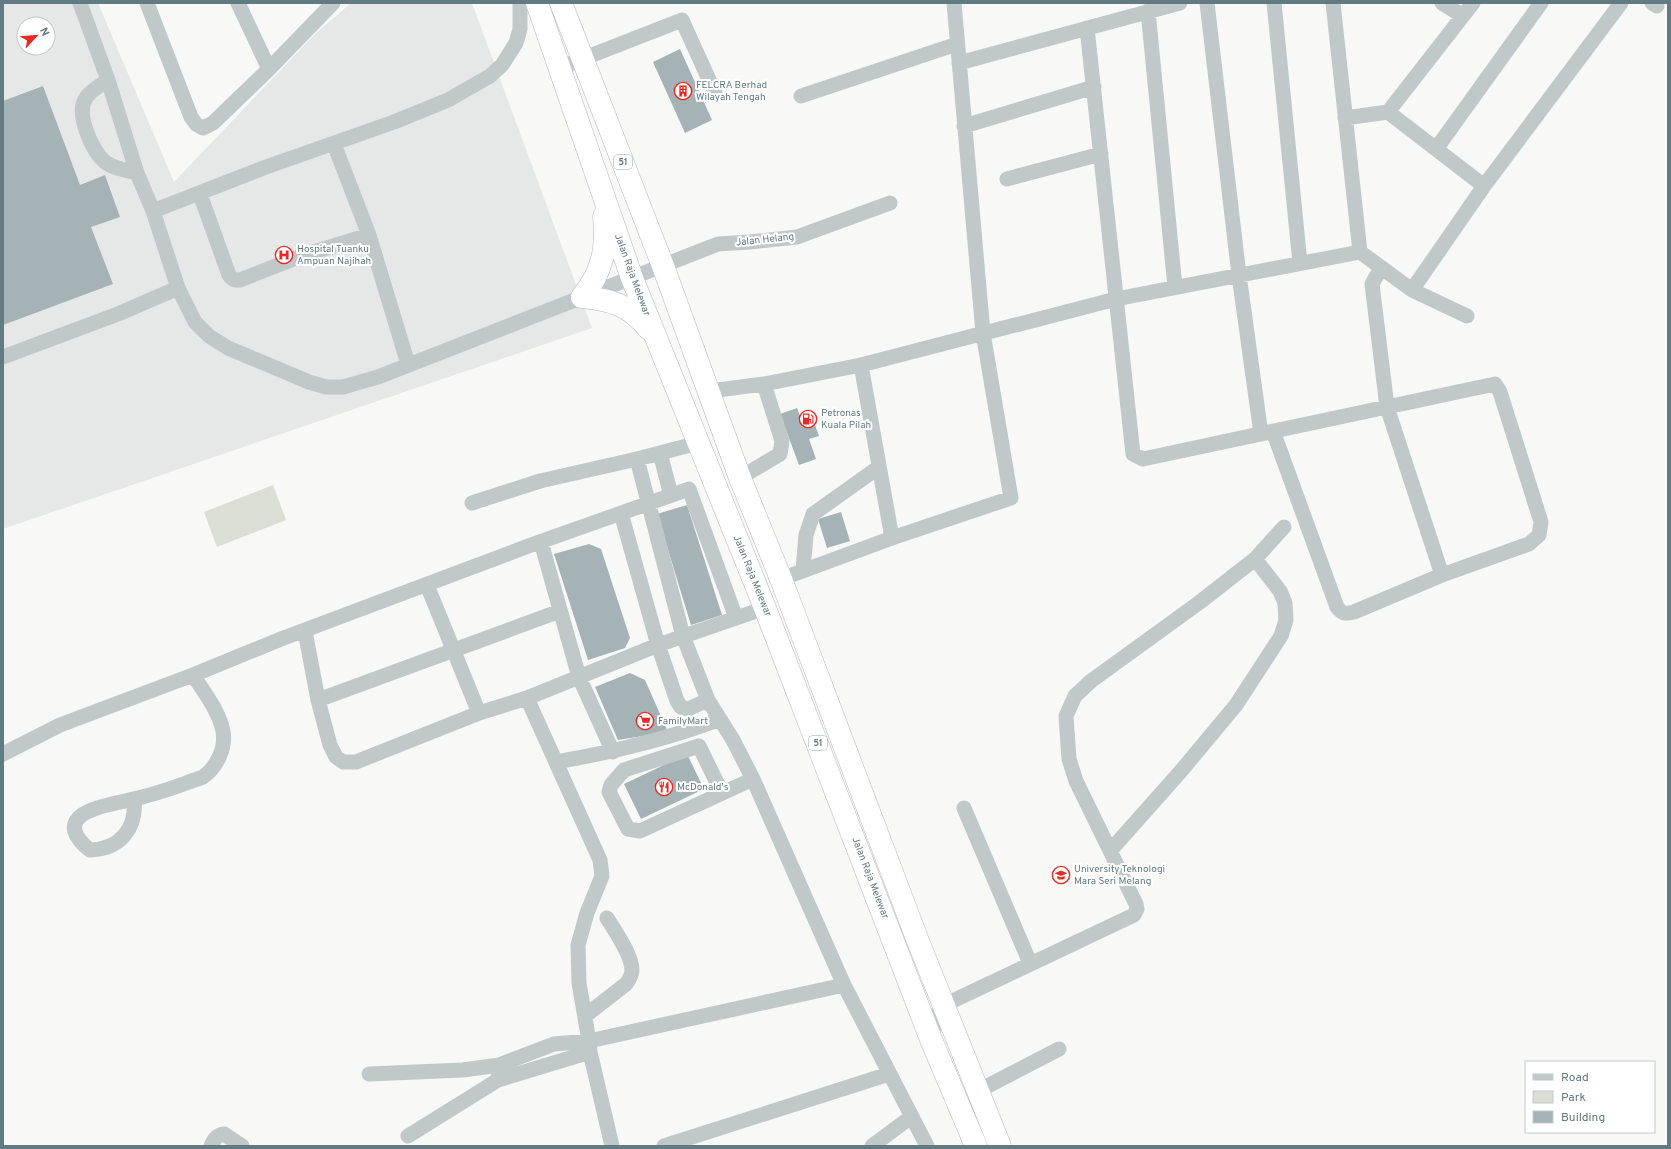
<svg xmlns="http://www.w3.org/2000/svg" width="1671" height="1149" font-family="Overpass,sans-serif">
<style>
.built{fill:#e6e8e7;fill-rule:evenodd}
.green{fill:#daded4}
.building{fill:#a5b3b6}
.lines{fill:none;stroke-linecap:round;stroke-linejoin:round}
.highway-casing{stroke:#b2b9bb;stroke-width:23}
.minor{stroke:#c1c8ca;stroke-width:15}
.highway{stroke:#fff;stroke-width:22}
.labels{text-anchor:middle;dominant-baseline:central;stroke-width:4;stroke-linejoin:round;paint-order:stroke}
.shield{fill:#fff;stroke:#91a2a8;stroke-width:1}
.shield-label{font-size:9px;font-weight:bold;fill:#627a82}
.poi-label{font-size:10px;fill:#627a82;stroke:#fff;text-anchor:start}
.street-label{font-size:10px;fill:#627a82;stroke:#fff}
</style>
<rect width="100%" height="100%" fill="#f8f8f6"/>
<path class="built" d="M3,3H98L174,182L316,33L351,3H472L592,328L3,529ZM24,24H48V48H24Z"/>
<path class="green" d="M273,485L286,520L217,547L204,512Z"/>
<path class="building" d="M680,49L712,120L685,133L653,62Z
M43,86L80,185L105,175L120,217L91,227L113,284L3,325V101Z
M797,408L802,421L812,417L819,436L809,439L816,459L799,465L780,414Z
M687,505L722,615L691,625L657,514Z
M841,512L850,541L827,548L818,519Z
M589,544L601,549L630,638L625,648L588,660L554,554Z
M630,673L645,680L668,732L618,740L595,687Z
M687,754L704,789L641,819L624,784Z"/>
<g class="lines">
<defs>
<path id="highway" d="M537,3L632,278L765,608L932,1042L976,1146
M561,3L663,266L740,478L781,579L918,941L1000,1146
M582,297C603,271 607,249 604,216
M582,297C613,300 629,305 649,329"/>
</defs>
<use href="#highway" class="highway-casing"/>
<path class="minor" d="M80,3L108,80L137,173L153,211L178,288L195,322L209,336L228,348L309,382L326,387H343L378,377L718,244L750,242L797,237L890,203
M147,3L191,117L196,124L203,128L213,123L269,69L333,3
M238,3L269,69
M1207,3L1239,275L1261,434
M1274,3L1300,263
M1333,3L1360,252L1412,290L1484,186L1621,3
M1442,3L1463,16
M1652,3L1657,6
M1148,11L1175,287
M1087,28L1133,454L1143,459L1495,384L1500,392L1541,522L1539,535L1529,544L1442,575L1354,612C1345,614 1342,614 1337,607L1273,431
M959,63L1180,3
M559,68L682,20L715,93
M108,80C101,85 90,91 86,98C75,113 92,151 105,162C114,169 126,170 137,173
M801,96L957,44
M1388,112L1484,186
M1345,118L1388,112L1473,3
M964,126L1094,87
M334,144L369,235L408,364
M1436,149L1541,3
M1007,179L1101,154
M200,194L229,275C232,280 234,280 240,280L301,256L369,235
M153,211L266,167L394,122L448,100L490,76L502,65L516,43L520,29V3
M1381,268L1372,284L1387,407L1442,575
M1412,290L1467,316
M3,357L118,314L178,288
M861,365L892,538
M710,391L764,384L861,365L1116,299L1360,252
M698,443L637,459L683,636L708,700L733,740L753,779L844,985L927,1146
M660,453L671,495
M740,478L780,454L782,441L764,384
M472,503L540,481L637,459
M621,513L658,645L677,701L681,707L688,709L708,700
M541,542L579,677L613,752
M803,570L806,535L813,514L879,467
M781,579L892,538L1011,498L983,333L954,3
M427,585L479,713
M305,631L318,700L330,745L336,757L343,762H356L479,713L527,698L658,645L765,608
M527,698L600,860L602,876L587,913L578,945L579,983L589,1041L844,985
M318,700L560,611
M3,754L60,725L193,675L281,639L531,545L689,489L736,618
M556,762C613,752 666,740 720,719
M722,793L699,746L624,770L611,785L609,792L628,829L640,831L753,779
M134,799C137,829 120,849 90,850C82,844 69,831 77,820C86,806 126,802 142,797C158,793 173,788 189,782C193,780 199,779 203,777C217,767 226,748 223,731C219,711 204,692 193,675
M964,808L1030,963
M1110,851L1181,771L1236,705L1281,636L1286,620L1285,603L1280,591L1255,559
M585,1016L626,984C629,980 632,976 632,970C632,955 615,931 607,918
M932,1040L936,1015L944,1005L1134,915L1137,909L1136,904L1076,781L1069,759L1066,716L1075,696L1091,681L1200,602L1255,559L1284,527
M369,1074L463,1070L499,1065
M498,1080L499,1065L554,1044L589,1041L590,1052L612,1146
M978,1091L1059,1049
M408,1136L498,1080L590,1052
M211,1146C214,1140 216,1135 224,1134L242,1146
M664,1146L889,1074
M872,1146L911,1117"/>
<use href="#highway" class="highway"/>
</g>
<defs>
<symbol id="building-ring" viewBox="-11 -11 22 22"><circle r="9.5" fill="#fff" stroke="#ea2924" stroke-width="1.5"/><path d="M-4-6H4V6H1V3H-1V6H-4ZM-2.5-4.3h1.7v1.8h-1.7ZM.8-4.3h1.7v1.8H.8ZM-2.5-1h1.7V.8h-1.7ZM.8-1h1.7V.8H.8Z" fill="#ea2924"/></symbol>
<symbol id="hospital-ring" viewBox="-11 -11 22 22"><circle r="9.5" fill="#fff" stroke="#ea2924" stroke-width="1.5"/><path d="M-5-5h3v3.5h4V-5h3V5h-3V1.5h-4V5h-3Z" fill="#ea2924"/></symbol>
<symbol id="fuel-ring" viewBox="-11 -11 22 22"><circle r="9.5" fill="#fff" stroke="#ea2924" stroke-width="1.5"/><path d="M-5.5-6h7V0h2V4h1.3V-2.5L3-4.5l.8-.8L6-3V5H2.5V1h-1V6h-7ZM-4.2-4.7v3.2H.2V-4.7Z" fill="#ea2924"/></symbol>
<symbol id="supermarket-ring" viewBox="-11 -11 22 22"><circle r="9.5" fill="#fff" stroke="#ea2924" stroke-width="1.5"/><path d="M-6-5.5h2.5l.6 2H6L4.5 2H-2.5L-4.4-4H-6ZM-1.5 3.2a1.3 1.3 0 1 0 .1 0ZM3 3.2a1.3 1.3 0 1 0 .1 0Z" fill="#ea2924"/></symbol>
<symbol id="restaurant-ring" viewBox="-11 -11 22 22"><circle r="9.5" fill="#fff" stroke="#ea2924" stroke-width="1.5"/><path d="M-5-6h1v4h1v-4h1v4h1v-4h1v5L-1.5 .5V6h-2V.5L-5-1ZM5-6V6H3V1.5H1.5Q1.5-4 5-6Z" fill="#ea2924"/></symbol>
<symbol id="university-ring" viewBox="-11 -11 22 22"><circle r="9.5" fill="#fff" stroke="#ea2924" stroke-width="1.5"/><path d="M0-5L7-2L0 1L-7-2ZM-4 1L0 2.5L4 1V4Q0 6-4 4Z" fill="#ea2924"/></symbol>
</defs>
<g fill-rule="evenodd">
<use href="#building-ring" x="673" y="81" width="20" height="20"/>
<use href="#hospital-ring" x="274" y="245" width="20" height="20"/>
<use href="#fuel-ring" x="798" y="409" width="20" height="20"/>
<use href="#supermarket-ring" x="635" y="711" width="20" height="20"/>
<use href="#restaurant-ring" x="654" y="777" width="20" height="20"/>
<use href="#university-ring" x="1051" y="865" width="20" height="20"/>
</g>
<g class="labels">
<g class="shield">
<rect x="614" y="155" width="18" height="14" rx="3"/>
<rect x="809" y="736" width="18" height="14" rx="3"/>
</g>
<g class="shield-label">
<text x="623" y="162">51</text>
<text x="818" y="743">51</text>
</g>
<g class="poi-label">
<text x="696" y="85">FELCRA Berhad<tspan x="696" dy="12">Wilayah Tengah</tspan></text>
<text x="297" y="249">Hospital Tuanku<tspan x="297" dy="12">Ampuan Najihah</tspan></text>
<text x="821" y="413">Petronas<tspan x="821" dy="12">Kuala Pilah</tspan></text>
<text x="658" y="721">FamilyMart</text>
<text x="677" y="787">McDonald's</text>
<text x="1074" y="869">University Teknologi<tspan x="1074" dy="12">Mara Seri Melang</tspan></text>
</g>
<g class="street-label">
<text transform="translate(765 240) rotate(-6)">Jalan Helang</text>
<text transform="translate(632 275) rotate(70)">Jalan Raja Melewar</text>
<text transform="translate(752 576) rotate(68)">Jalan Raja Melewar</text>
<text transform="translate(870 878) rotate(69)">Jalan Raja Melewar</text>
</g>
</g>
<rect width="1671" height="1149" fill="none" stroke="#627a82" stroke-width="8"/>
<rect x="1525" y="1061" width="130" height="72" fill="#ffffff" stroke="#c0cacd"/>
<rect x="1533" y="1074" width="20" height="6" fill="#c1c8ca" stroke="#c0cacd"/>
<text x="1561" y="1081" font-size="12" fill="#627a82">Road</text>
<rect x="1533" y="1091" width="20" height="12" fill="#daded4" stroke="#c0cacd"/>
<text x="1561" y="1101" font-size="12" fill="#627a82">Park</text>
<rect x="1533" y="1111" width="20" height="12" fill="#a5b3b6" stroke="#c0cacd"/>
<text x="1561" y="1121" font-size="12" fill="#627a82">Building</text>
<g transform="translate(36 36) rotate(64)"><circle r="19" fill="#ffffff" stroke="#c0cacd"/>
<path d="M0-3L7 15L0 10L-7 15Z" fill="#ea2924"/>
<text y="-6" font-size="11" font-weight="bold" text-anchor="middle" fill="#627a82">N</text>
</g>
</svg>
